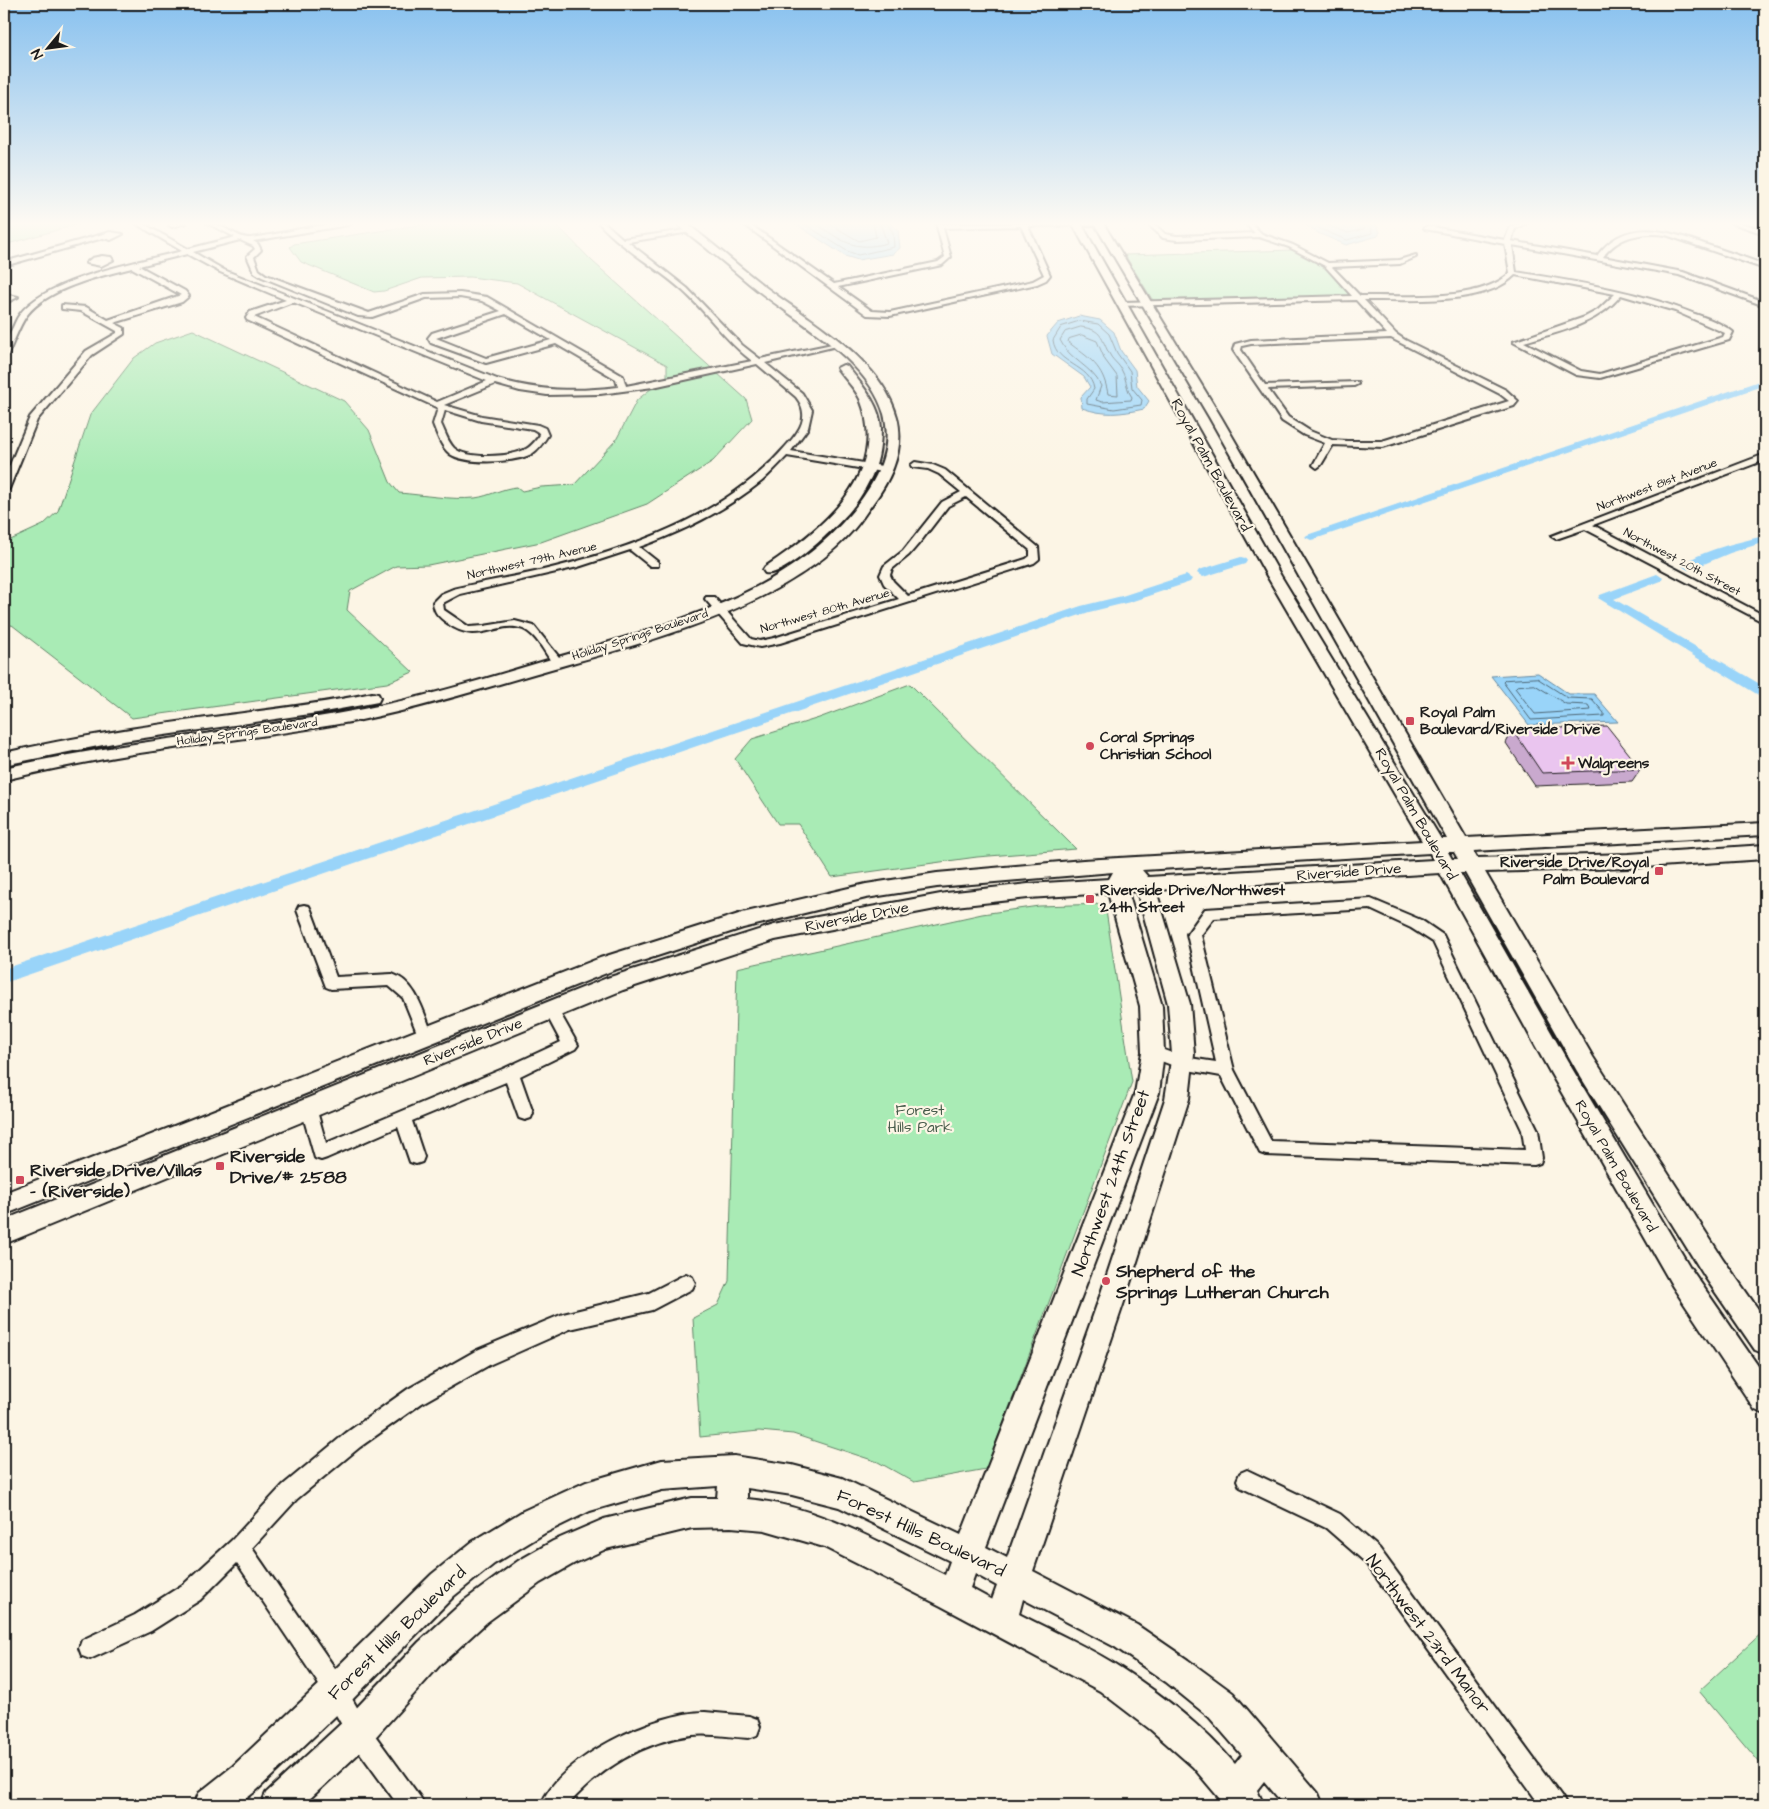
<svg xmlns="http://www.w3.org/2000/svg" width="1769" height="1809" font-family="'Architects Daughter',sans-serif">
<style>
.green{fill:#a9ebb5;stroke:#628468}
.water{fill:#99d4f9;stroke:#678aa1}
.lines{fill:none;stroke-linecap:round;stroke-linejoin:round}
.shore{stroke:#4e6674;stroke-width:1}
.canal{fill:#99d4f9;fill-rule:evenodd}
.street-casing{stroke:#1c1c1c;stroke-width:4}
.secondary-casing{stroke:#1c1c1c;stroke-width:4}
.street{fill:#fcf5e5;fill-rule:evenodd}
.secondary{fill:#fcf5e5;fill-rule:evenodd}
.wall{fill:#c9a9ce;stroke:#1c1c1c}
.building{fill:#eac5ef;stroke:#1c1c1c}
.poi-dot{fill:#d1495b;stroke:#fcf5e5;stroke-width:2}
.labels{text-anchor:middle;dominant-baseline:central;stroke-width:4.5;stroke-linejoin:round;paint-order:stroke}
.far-street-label{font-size:12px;fill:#1c1c1c;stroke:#fcf5e5}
.street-label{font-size:15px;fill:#1c1c1c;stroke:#fcf5e5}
.poi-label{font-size:15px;font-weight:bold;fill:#1c1c1c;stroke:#fcf5e5;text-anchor:start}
.park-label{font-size:15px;fill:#465a4a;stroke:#fcf5e5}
.near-poi-label{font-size:18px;font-weight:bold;fill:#1c1c1c;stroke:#fcf5e5;text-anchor:start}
.near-street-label{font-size:18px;fill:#1c1c1c;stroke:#fcf5e5}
</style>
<rect width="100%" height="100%" fill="#fcf5e5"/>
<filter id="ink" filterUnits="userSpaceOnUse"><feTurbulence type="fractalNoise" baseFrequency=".02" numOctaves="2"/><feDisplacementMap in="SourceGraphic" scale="10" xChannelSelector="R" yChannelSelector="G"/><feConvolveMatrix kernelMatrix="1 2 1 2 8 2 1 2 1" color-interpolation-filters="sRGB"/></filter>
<g filter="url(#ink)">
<path class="green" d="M12,223H82L4,245V225Z
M432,223H555L592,261L746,399L752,419L713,461L647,504L541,542L428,565L396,566L350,591L347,610L413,672L387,683L132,718L12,625L4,627V543L43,525L58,511L90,415L134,358L155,343L193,330L344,401L369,430L390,482L399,493C424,495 450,500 475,498C490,496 502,488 517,487L522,491L541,487L574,485L616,440L637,400L667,376V365L517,283L470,277L422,278L384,291L374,292L301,262L290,247L294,244Z
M1295,250L1326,269L1349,292V295L1343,297L1158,302L1152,299L1125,255Z
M910,684L1076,849L977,857L832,877L798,824H778L735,759L752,739L819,718Z
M1105,904L1132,1082L986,1469L914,1482L878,1462L793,1434L759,1431L700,1437L693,1318L718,1305L729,1281L737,968L982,914L1039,906Z
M1765,1630V1769L1699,1691Z"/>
<path class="water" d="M794,223H890L898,230L900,248L893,254L858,260L845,256Z
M1311,223H1375L1380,232L1378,236L1346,245L1318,233L1307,226Z
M1079,316L1100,320L1114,332L1121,351L1135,370L1137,386L1149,401L1144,409C1120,414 1105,416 1082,408L1081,397L1090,387L1084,377L1052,354L1047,336L1058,323Z
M1538,673L1569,694H1594L1618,722L1529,725L1491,676Z"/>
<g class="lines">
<path class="shore" d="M803,223L847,251L858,255L894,247L893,233L887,223
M815,223C842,241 854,252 887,243L880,223
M828,223L859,241L876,237L873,223
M1314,223L1320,229L1347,240L1372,233L1371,223
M1322,223L1348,233L1364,229V223
M1080,321L1098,324L1109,334L1117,353L1130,371L1132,388L1142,400L1141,405L1114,409L1087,404V399L1094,389C1090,364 1056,365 1053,340L1061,327Z
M1081,327C1104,330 1100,338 1110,355C1113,361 1120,365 1122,371C1127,380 1126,389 1132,397L1131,400L1102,402L1096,400L1101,386C1092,366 1069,360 1060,340L1065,332Z
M1082,335L1097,341L1105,360L1117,376L1118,395L1108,394C1103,365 1090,359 1068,342L1069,339Z
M1537,678L1568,698L1592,699L1604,713V716L1531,720L1503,682L1505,680Z
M1535,685L1566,704L1588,705L1591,710L1535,714L1515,688L1517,686Z"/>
<path class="canal" d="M1765,379V385L1315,539L1311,540L1305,537L1307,535Z
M1765,536V542L1730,553L1692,569L1688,570L1682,566C1694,552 1746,540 1765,536Z
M1241,557L1245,558L1247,561L1245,564L1203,577L1197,573L1199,570Z
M1657,574L1663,578L1661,581L1614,599L1765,687V697L1760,696L1598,598L1600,595Z
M1186,575L1192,579L1190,582L1130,602L1089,612L4,983V969L1081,606L1122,596Z"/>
<defs>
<path id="street" d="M135,223H142L188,249L235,237L207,223C222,223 238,239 250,238C284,234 316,223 351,223L348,225L253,241L258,244L261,250L254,257L259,270L266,275L369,313L425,294L460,293L487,297L623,376L626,386L752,361C725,341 707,312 682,290C655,266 622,249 599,223H605L623,239L692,229L693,230L690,232L628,242L687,288L742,345L760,359L837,343L841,345L765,363L802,393L812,410L808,428L791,451L888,467L892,470L888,473L787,456C779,464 771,473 762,481C726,510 682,532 639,547L658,562V566H650L630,550L578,567L460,594L443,603L444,610L469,627L484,626L515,621L534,626L563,662L561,664H553C545,653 536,634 523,629C497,619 479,647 447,623C439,617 434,613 433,602L441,594L453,589C480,582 508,578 535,572C625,551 724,518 786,446C800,431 811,416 796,397L757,364L653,387L600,394L547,395L520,391L495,384L444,405L482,416L538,425L545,428L548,435C544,441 540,448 533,453C517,463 466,465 450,454C441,447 437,434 433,424L438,408L247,320L246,318L250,312L286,300L220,272L187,254L139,266L185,291L189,296L182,302L114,323L124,328V334L92,355L37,420L9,489L4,492V479L30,417L86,351L117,333V331L81,311L62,309V305L86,307L108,320L181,295L132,268C100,276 48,288 27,315C19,326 14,342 8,354L4,356C4,346 7,340 11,331C14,326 16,319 20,314C47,278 139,262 182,251ZM240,240L253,246L255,249L247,256L254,272L262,277L358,316L372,317L426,298L460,297L482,301L501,311L432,333L428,338L431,343L486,363L556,344L616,379L618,387C576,392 538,391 497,379L224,270L193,252ZM293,302L487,381L437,402L254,317ZM506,314L551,340L486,358L436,338ZM445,410L481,421L533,429L538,432L540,435C536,440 532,446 526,449C512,457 467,460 454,448C448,442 445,432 441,424Z
M175,223H186L172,227L169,225Z
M742,223H748L834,284L938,262L945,257L936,223L942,224L1101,223L1098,225L1028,226L1050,275L1046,280L1037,284L890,316L867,315ZM1021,226L1044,275L1033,281L890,312L872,311L838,287L942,265L951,257L943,228Z
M1147,223H1153L1165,234L1177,236L1255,233L1245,223H1251L1262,234L1293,245L1328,263L1399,260L1416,255V257L1400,264L1332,267L1360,296C1401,295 1479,303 1510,273L1505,244L1425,229L1424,228L1427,226L1505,240L1510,227L1520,223H1527L1515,229L1511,241L1597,256C1626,216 1668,231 1707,245C1726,251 1746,258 1765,265V269L1666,235C1642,232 1618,236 1603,257L1683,272L1765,302V306L1679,275L1512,245L1516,272C1577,282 1637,291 1695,314C1707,318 1723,324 1733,332L1729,340L1600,378L1576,375L1513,342L1585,317L1598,310L1615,294L1515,275C1483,307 1406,299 1364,300L1396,334L1405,340L1506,390L1518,401L1514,406L1383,447L1333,445L1321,465L1317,468L1313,465L1325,443L1304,435L1282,421L1233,350L1235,344L1251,340L1387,334L1356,300L1119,306L1118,304L1122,302L1352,296L1325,266L1289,247L1259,237L1177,240L1163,238ZM1621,295L1675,311L1725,333L1723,337L1600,374L1581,371L1524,342C1558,332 1597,325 1621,295ZM1391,338L1500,394L1509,401L1382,441H1347L1332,440L1310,431L1288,417L1268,389L1354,386L1358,384L1357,382L1265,385L1241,350L1242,346L1251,344Z
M1732,223H1740L1765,230V234Z
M110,232L123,234L111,240L103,238L4,266V262Z
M102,256L111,257L113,260L101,266L86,263L92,258ZM104,260L95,261H96Z
M4,294L18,297L4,304V299L6,298H4Z
M1765,454V460L1593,525L1765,616V623L1585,529L1556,539L1551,536Z
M915,462L933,465L945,470L1038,547L1039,559L1034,563L780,643L760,647L743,643L705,599L706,597H714L751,639L760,641L774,638L899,599L884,584L880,575L884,566L903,551L942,502L961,492L939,474L928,469L912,467L911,465ZM966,497L1030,550V556L1026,559L908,596L893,581L890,575L892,569L909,555L921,541L948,506Z
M1371,899L1421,920L1443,935L1538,1130L1542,1158L1540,1163L1534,1165L1266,1155L1260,1153L1221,1076L1182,1069L1148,1056L1145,1052L1148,1048L1153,1046L1183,1057L1216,1062L1187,934L1205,909ZM1370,909L1411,928L1433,942L1522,1130L1525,1150L1271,1141L1234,1070L1201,935L1214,918Z
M304,905L309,906L311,910L336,977L392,974C417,982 424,1014 433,1036L430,1040L425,1042L420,1040L403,998L389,986L331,989L326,987L297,910L299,906Z
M551,1004L556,1006L578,1045L575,1049L520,1076L533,1113L531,1118L525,1120L519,1118L506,1082L412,1121L424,1157L422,1162L416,1164L410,1162L398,1127L327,1158L321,1160L315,1158L301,1109L303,1104L309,1102L315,1104L326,1143L505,1068L561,1042L544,1010L546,1006Z
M686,1274L692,1277L695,1283L692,1289L652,1310L570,1329L491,1364L422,1403L360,1447L297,1499L252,1548L332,1664L366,1723L420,1797L424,1805H398L350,1739L316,1680L237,1563L200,1600L151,1631L90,1659L82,1656L79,1648L82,1640L135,1615L184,1584L232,1540L283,1485L346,1433L408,1389L477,1350L563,1314L649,1293Z
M1247,1470L1340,1514L1379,1548L1562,1797L1566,1805H1540L1365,1562L1326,1528L1240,1487L1237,1480L1240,1473Z
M705,1712L749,1716L757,1719L760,1727L757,1735L749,1738C730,1737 711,1733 692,1735C644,1741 599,1769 568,1805H541C559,1757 657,1712 705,1712Z"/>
<path id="secondary" d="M677,223H686C714,244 740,268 768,289C812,322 882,360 897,417C905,448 892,478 873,503C867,511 861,521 854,529C789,604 657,639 565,665C497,684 430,706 361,720C286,734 209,742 133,754C90,761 47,770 4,780V768C122,741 243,732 363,709C437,695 509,671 582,650C681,621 794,590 858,504C878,478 893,447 884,414C869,362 802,324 761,293C744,280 728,265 711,252C700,242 685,233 677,223Z
M1072,223H1081L1281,576L1441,839H1447L1209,417L1094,223H1103L1221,417L1466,838L1765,823V835L1473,851L1477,858L1629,854L1765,845V859L1629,868L1485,872L1593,1057L1723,1259L1765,1319V1354L1755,1350L1705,1277L1577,1071L1465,873H1460L1567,1060L1691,1269L1765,1376V1414L1755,1410L1673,1287L1551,1074L1440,873L1156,890L1190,1004L1194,1054L1189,1099L1126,1296L1033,1571L1137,1625L1188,1660L1233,1693L1318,1793L1323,1805H1284L1264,1781L1257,1790L1264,1805H1225L1193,1767L1151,1730L1100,1691L941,1606L824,1547L765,1530L731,1527L692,1528L606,1549L575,1563L540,1583L487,1622L441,1664L370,1743L303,1805H261L266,1793L346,1719L419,1642L465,1600L518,1561L553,1541L604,1519L692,1498H717L718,1486L662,1490L590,1511L545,1533L494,1564L454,1596L348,1704L257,1790L238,1805H194L199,1793L233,1766L324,1680L432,1574L472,1542L523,1511L586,1482L662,1460L734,1456L792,1465L842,1478L961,1535L1135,1093L1142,1052L1140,1006L1108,893L1028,898L946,907L775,940L623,990L4,1244V1220L607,978L774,925L946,893L1028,884L1109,879L1113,872L937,887L866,898L743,928L614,970L4,1215V1193L600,958L742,913L866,884L937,873L1083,860L1422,841L1267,576ZM1448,852H1454L1458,859H1452ZM1430,853L1433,860L1148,877L1142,870ZM1137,891L1168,1004L1172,1054L1165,1099L1100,1296L1007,1558L986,1547L1159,1093L1164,1052L1162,1006L1128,892ZM747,1488L792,1495L839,1507L950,1561L945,1575C882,1544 818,1505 747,1499ZM975,1574L997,1586L992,1600L970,1588ZM1023,1599L1115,1647L1166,1682L1209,1717L1242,1755L1235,1764C1203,1727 1164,1696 1124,1670C1093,1649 1052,1631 1019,1614Z
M843,365L847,366C861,384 880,404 881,428C881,447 878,467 868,483C863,493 856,504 849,512C836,527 784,578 765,573L763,570L765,567C821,530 891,475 860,399C855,388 844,378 837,368Z
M372,693L378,694L380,698L378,702L324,712L123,741L4,765V753C76,736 148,726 221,716C272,709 322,704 372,693Z"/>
</defs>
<use href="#street" class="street-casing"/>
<use href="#secondary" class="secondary-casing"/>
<use href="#street" class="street"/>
<use href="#secondary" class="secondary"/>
</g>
<path class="wall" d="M1513,730L1641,769L1632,782L1535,786L1506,743Z"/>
<path class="building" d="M1607,726L1641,769L1542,773L1513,730Z"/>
</g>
<linearGradient id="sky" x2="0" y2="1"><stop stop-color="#88c1ef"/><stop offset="0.47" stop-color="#fefaf3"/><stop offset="1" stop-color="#fefaf3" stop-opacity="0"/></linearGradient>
<rect width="1769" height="476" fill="url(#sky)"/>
<g class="poi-dot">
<rect x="1405" y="716" width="10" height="10" rx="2.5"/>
<circle cx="1090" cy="746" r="5"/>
<path d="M1565.5 755.5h5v5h5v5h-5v5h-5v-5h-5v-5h5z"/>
<rect x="1654" y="866" width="10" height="10" rx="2.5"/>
<rect x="1085" y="894" width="10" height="10" rx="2.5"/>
<rect x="215" y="1161" width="10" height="10" rx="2.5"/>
<rect x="15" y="1175" width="10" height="10" rx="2.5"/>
<circle cx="1106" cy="1281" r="5"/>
</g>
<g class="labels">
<g class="far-street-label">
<text transform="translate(1657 485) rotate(-21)">Northwest 81st Avenue</text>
<text transform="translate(532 561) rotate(-13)">Northwest 79th Avenue</text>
<text transform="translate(1682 562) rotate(28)">Northwest 20th Street</text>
<text transform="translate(825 611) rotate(-16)">Northwest 80th Avenue</text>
<text transform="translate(640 635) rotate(-18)">Holiday Springs Boulevard</text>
<text transform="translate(247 732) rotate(-8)">Holiday Springs Boulevard</text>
</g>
<g class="street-label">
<text transform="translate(1211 465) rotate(61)">Royal Palm Boulevard</text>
<text transform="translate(1416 814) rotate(60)">Royal Palm Boulevard</text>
<text transform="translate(1349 872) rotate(-4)">Riverside Drive</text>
<text transform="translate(857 917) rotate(-11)">Riverside Drive</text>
<text transform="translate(473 1042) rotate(-22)">Riverside Drive</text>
<text transform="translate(1616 1166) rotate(60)">Royal Palm Boulevard</text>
</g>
<g class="poi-label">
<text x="1420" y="712">Royal Palm<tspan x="1420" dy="17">Boulevard/Riverside Drive</tspan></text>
<text x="1100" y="737">Coral Springs<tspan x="1100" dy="17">Christian School</tspan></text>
<text x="1578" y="763">Walgreens</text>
<text x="1649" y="862" text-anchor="end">Riverside Drive/Royal<tspan x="1649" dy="17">Palm Boulevard</tspan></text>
<text x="1100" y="890">Riverside Drive/Northwest<tspan x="1100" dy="17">24th Street</tspan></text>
</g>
<g class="park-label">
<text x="920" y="1110">Forest<tspan x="920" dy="17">Hills Park</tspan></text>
</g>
<g class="near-poi-label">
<text x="230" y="1156">Riverside<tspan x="230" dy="21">Drive/# 2588</tspan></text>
<text x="30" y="1170">Riverside Drive/Villas<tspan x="30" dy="21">- (Riverside)</tspan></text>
<text x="1116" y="1271">Shepherd of the<tspan x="1116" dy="21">Springs Lutheran Church</tspan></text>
</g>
<g class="near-street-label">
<text transform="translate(1111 1183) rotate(-70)">Northwest 24th Street</text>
<text transform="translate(921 1533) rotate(25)">Forest Hills Boulevard</text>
<text transform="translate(397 1633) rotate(-44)">Forest Hills Boulevard</text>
<text transform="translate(1428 1634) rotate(53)">Northwest 23rd Manor</text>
</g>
</g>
<rect width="1769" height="1809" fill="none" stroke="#fcf5e5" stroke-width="20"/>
<rect x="10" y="10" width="1749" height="1789" fill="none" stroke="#1c1c1c" stroke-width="2" filter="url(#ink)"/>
<g transform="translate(48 48) rotate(241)" stroke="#fcf5e5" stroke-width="4" paint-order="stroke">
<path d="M0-4L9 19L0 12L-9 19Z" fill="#1c1c1c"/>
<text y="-8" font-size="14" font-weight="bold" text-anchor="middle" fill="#1c1c1c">N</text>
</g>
</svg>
